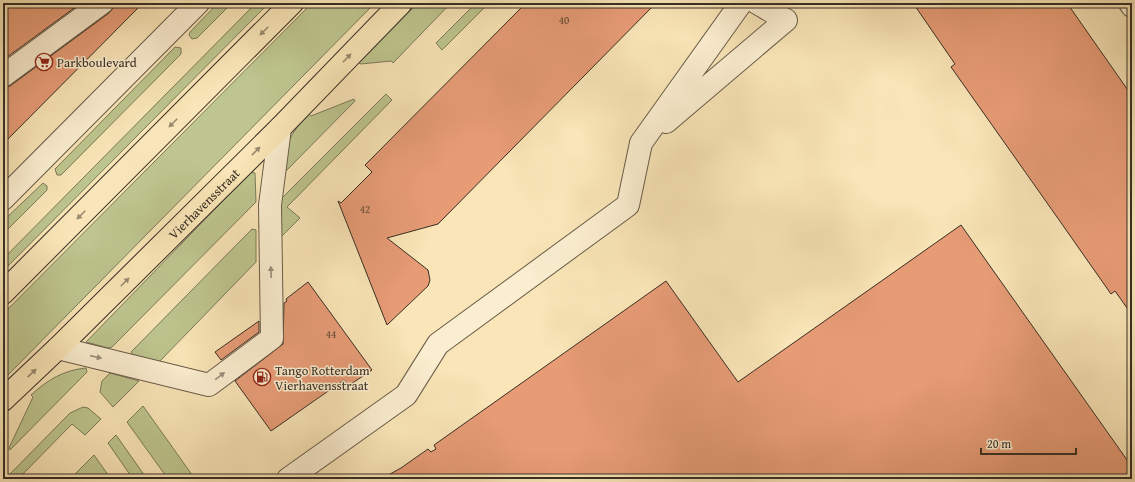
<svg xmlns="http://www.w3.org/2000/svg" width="1135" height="482" font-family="'Gentium Book Plus',serif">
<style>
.green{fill:#bec58e;stroke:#7b7a59}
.building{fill:#e79c76;stroke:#382e24}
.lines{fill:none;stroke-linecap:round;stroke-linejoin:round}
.minor-casing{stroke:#685c49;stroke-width:24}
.major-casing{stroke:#382e24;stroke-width:24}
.minor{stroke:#fbeed0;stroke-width:22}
.major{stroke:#f9e5b7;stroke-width:22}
.oneway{fill:#988a6e}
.oneway2{fill:#9a8e7a}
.labels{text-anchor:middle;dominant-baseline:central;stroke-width:3;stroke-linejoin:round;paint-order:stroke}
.number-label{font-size:11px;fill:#644a38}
.poi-label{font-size:13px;fill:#382e24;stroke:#fbeed0;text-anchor:start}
.street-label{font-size:13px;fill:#382e24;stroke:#fbeed0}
</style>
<rect width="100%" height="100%" fill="#f9e5b7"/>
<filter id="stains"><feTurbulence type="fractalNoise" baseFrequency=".005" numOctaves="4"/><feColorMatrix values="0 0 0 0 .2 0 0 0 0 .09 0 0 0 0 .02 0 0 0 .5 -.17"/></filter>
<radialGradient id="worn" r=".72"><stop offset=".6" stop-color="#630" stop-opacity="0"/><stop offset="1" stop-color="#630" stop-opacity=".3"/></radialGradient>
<path class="green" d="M218,3H232L197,38L192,39L189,35L190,32Z
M256,3H269L3,271V259Z
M312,3H375L3,380V314Z
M418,3H451L393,63L391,61L361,64L359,63Z
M476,3H489L442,50L436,43Z
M175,47L181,48V54L61,175H57L55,169Z
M386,94L392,100L287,207L300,218L280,238L279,201Z
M354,99L355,101L285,172C285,143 289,135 309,114L311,116Z
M251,172L255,173L256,202L112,347L108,348L86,342Z
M43,183L47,186V190L3,234V221Z
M252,229L256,230V262L159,362L133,355L131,352Z
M86,368L87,372L10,450L9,448L33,397L31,395C47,380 64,370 86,368Z
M110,373L139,381L113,407L100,392L102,381Z
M143,406L195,479H168L127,422Z
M83,407L88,408L101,419L85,435L72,424L18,479H13L9,475L70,413Z
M116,435L147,479H133L108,443Z
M94,455L111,479H70Z"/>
<path class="building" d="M3,3H81L3,60Z
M114,3H143L3,144V88L10,86L109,13L113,8Z
M526,3H656L438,224L387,238L428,270L430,280L428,286L387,325L338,201L341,203L372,172L365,165Z
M913,3H1067L1132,96V315L1115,291L1111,294L1045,200L951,67L955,64Z
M961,225L1132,467V479H381L401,468L428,449L431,452L436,449L434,445L666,281L738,382Z
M308,282L372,370L348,386L344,380L271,431L235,381L283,344L284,303L287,301L286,299Z
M259,321V332L221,360L215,352Z"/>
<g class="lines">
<defs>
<path id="minor" d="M1130,3L1132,6
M3,76L102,3
M666,122L786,20L757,3
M3,199L198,3
M58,348L209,385L272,338L270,205L280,128
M288,479L406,395L438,344L628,205L641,143L741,3"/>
<g id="major">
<path d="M3,293L292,3"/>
<path id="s1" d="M3,400L58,348L280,128L401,3"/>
</g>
</defs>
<use href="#minor" class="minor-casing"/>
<use href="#major" class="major-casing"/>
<use href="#minor" class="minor"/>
<use href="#major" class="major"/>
</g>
<defs><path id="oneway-solid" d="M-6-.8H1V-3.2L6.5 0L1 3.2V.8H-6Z"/></defs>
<g class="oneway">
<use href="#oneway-solid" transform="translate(264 31) rotate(135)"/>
<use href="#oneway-solid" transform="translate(347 58) rotate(-46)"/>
<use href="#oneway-solid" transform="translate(173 123) rotate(135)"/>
<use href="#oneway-solid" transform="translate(256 151) rotate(-45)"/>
<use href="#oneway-solid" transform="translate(81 215) rotate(135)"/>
<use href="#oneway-solid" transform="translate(125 282) rotate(-45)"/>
<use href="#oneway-solid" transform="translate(32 373) rotate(-43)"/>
</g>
<g class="oneway2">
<use href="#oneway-solid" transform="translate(271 272) rotate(-92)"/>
<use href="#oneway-solid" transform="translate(96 357) rotate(13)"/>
<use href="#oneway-solid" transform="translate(220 376) rotate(-37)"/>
</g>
<defs>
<symbol id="supermarket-ring" viewBox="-11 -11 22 22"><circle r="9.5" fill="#fbeed0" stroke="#8f2418" stroke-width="1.5"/><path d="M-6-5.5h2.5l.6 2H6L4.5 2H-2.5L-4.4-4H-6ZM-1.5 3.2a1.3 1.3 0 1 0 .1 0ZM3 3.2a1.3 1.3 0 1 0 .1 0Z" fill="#8f2418"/></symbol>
<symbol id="fuel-ring" viewBox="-11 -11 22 22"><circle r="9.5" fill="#fbeed0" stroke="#8f2418" stroke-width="1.5"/><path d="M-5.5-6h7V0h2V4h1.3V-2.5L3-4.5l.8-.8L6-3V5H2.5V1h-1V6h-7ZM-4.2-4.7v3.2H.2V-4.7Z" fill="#8f2418"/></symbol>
</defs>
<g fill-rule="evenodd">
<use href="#supermarket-ring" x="34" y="52" width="20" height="20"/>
<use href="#fuel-ring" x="252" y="367" width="20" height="20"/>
</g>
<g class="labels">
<g class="number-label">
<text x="564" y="20">40</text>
<text x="365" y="209">42</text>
<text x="331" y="334">44</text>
</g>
<g class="poi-label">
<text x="57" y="62">Parkboulevard</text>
<text x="275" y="370">Tango Rotterdam<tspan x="275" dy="15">Vierhavensstraat</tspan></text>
</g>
<g class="street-label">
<text stroke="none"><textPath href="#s1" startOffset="281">Vierhavensstraat</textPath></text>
</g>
</g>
<rect width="1135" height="482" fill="none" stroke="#f9e5b7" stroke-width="16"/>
<rect x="4" y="4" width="1127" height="474" fill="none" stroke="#382e24" stroke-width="2"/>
<rect x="8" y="8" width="1119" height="466" fill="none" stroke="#382e24"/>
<path d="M981 448v6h95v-6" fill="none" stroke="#382e24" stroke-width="2"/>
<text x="987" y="448" font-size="12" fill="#382e24" stroke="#fbeed0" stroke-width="3" paint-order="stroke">20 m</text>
<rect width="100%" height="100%" filter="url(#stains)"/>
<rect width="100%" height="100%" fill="url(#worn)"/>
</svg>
